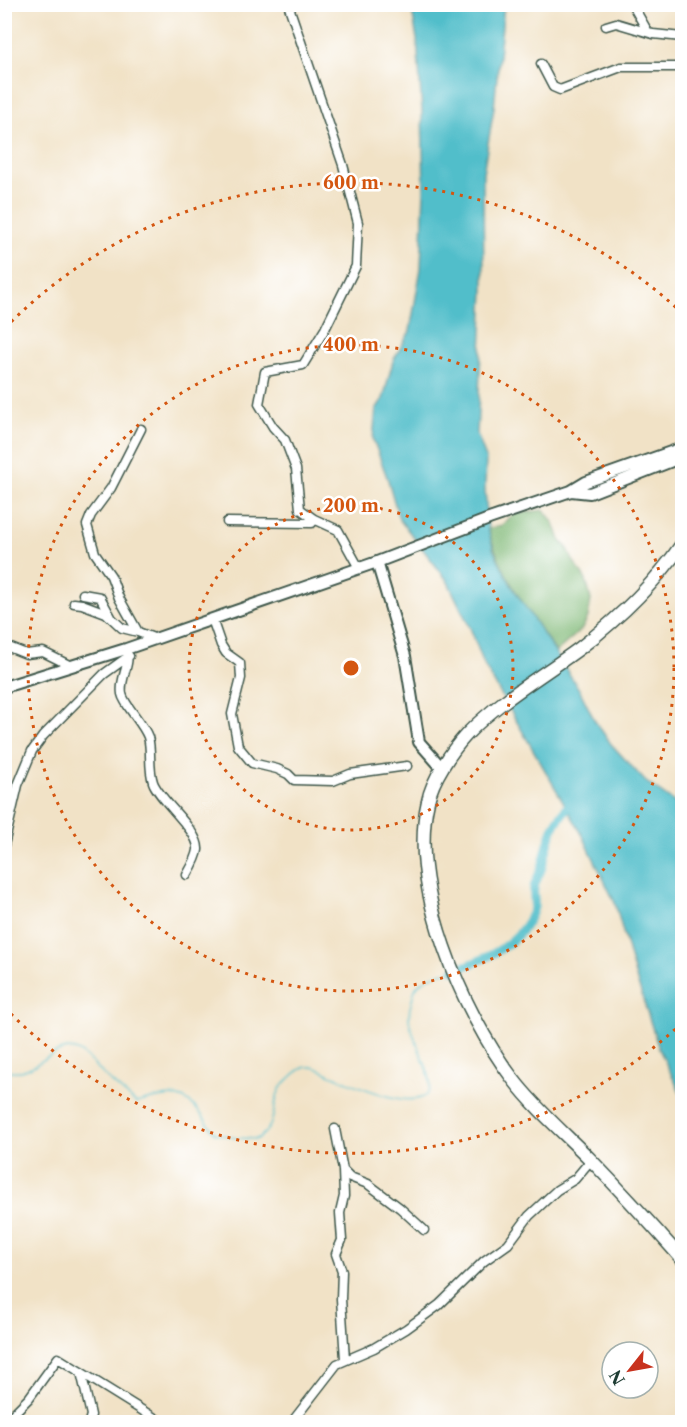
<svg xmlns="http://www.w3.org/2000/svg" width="687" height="1427" font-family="'Libre Caslon Text',serif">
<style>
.forest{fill:#80b977;stroke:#507b56;stroke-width:1.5}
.water{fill:#51beca;stroke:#387e7f;stroke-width:1.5}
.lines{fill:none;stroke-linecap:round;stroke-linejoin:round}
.stream{stroke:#51beca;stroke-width:1.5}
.river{stroke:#51beca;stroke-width:9}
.minor-casing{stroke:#3e564a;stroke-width:11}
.major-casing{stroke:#3e564a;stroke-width:14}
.highway-casing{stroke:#3e564a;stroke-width:15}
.minor{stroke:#fff;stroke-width:8}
.major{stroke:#fff;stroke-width:10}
.highway{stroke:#fff;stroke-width:12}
.ring{fill:none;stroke:#d45610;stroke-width:3;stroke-dasharray:3 6}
.centre{fill:#d45610;stroke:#fff;stroke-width:3}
.ring-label{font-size:18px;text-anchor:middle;font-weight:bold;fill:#d45610;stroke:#fff;stroke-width:5;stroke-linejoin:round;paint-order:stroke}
</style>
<rect width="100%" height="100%" fill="#fff"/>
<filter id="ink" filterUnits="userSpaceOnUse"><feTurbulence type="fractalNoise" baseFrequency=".0167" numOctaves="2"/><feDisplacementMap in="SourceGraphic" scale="12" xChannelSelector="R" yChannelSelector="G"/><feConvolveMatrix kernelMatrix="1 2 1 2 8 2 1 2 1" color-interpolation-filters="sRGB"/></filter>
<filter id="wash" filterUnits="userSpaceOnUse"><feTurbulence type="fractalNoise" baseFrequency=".008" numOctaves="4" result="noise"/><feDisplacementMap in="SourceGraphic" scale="24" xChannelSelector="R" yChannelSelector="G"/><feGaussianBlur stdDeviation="1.35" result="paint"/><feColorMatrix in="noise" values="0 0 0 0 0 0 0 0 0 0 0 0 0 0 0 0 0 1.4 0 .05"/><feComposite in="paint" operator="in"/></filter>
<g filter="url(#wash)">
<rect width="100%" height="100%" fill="#f1e2c6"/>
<path class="forest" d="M544,510L554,523L560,540L568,549L572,559L586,580L591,600L588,617L582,629L556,652C529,613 501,575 488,529L502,525L514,514Z"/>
<path class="water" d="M411,5H504L494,108L483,173L484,290L477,434L486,458L485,489L488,529L494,551L511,585L579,689L595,721L611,744L645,781L682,808V1096L659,1049L632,965L615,903L582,834L485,667L471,630L447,580L399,519L388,480L373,439L376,409L383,399L393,361L410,331L421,268L424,190L422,111L417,39Z"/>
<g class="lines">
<path class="stream" d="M4,1069C34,1082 55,1036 81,1053C88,1058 95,1066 101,1072C112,1083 124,1093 136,1103C184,1090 187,1094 215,1133L236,1138L257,1139C278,1126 271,1109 279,1091C281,1086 287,1081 291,1077C295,1073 300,1069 306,1067C316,1065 327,1074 336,1077C353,1084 419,1114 429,1091C436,1077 410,1037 409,1018C409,1012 410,1006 412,1000C414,991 415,986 423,981C432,976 438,972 448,972"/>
<path class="river" d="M454,970C486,960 520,944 533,911C537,902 531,893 535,884C537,878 540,873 542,867C546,854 548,840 554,827C558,818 567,809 572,800"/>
</g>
</g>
<g filter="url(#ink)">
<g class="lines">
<defs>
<path id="minor" d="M288,4L343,165L358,223L356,266L325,329L303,365L265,372L259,404L273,427L285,440L296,469L300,509L314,519L338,530L359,568
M632,4L648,32
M606,26L616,23L653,34L682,37
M541,64L553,87L560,90L621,67H682
M141,429L111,488L91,515L87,525L95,553L111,576L119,598L138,632L156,639
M227,522L312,523L314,519
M83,594L100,597L111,617
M74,603L82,604L106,613L122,628L138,632
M212,619L221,645L226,653L240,663L241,678L232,714L238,746L252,763L277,769L288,774L294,780L333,781L350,774L407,766
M11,648L26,654L43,652L71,666
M126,649C132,664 119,678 122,694C124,705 143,723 148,737C152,751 148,767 153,782C159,800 200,831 198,850C197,858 191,868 187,875
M4,845L18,785L32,751L43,736L104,674L129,656
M335,1129L343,1170L344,1196L340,1213L342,1240L336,1254L342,1271L341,1299L345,1359
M343,1170L350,1177L368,1184L400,1208L424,1230
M81,1372L91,1415L89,1422
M4,1419L10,1417L29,1398L58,1358L161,1422
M292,1422L337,1364L374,1348L406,1329L439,1305L484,1261L508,1244L529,1216L557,1190L575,1179L591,1160"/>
<path id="major" d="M571,491L590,493L682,457
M377,562L405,656L419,742L442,768
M4,687L126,649L377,562L489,519L571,491L586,482L682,448"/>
<path id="highway" d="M682,544C654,585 619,618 580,648C542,676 500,700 467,734C452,750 432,780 428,801C408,886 462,1012 513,1079C535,1108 563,1132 589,1158C621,1191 652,1225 682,1259"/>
</defs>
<use href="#minor" class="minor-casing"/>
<use href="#major" class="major-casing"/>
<use href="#highway" class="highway-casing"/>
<use href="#minor" class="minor"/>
<use href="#major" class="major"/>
<use href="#highway" class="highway"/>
</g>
</g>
<g class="ring">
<circle cx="351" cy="668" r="162"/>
<circle cx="351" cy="668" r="323"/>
<path d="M682 1023A485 485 0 0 1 5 1008M5 328A485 485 0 0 1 682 313"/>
</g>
<circle cx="351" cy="668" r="9" class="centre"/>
<g class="ring-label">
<text x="351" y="189">600 m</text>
<text x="351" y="351">400 m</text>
<text x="351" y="512">200 m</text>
</g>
<rect width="687" height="1427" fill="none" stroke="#fff" stroke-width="24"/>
<g transform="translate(630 1370) rotate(239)"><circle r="28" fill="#ffffff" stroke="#a5b1ae" stroke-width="1.5"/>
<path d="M0-4.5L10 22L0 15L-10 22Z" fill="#c8321e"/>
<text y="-9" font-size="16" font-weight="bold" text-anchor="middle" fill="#1f3d34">N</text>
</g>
</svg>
